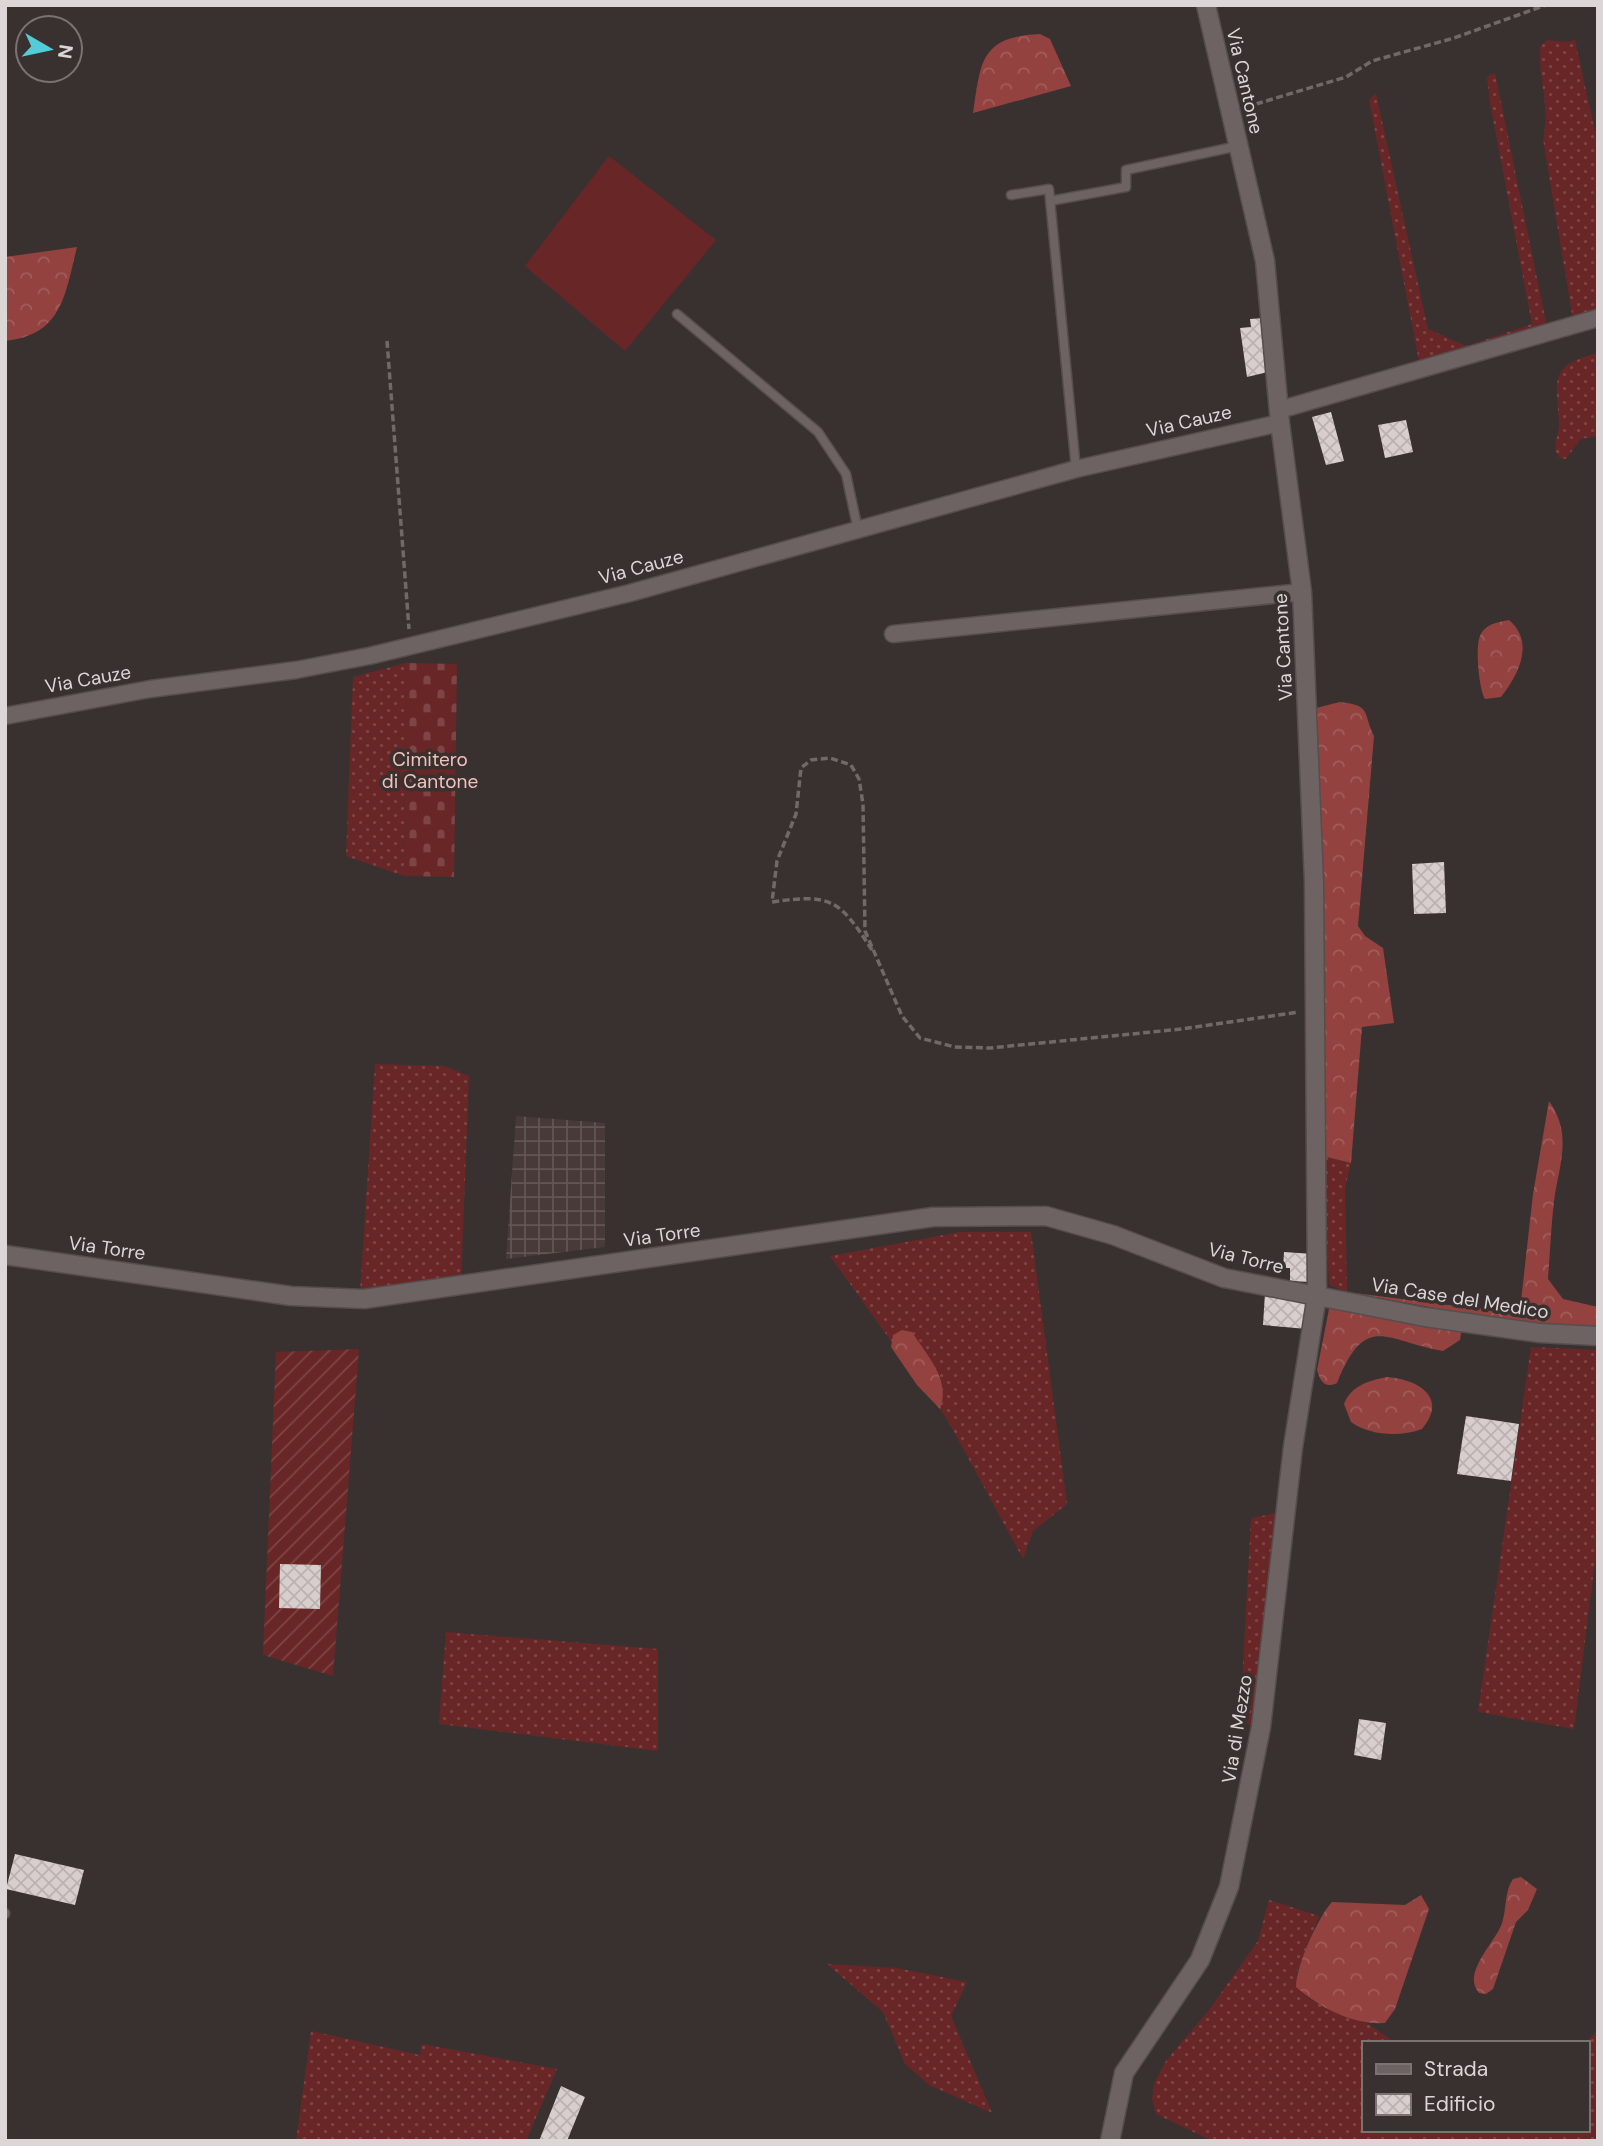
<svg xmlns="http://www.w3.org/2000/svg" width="1603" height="2146" font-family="'DM Sans',sans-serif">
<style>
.industrial{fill:url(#industrial-grid)}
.grass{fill:url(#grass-dots)}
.forest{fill:url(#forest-crowns)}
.cemetery{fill:url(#cemetery-stones)}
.garden{fill:url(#garden-furrows)}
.pitch{fill:#692626}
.building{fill:url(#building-cross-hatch)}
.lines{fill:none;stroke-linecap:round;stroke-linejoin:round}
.lane-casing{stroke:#554e4d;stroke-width:11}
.street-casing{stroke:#554e4d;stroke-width:19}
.secondary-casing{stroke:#554e4d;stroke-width:21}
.path{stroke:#706968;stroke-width:3.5;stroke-dasharray:7 3.5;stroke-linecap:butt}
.lane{stroke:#6c6362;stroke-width:8}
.street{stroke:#6c6362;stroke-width:16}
.secondary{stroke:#6c6362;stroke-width:18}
.labels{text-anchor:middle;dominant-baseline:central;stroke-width:7;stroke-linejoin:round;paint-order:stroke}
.street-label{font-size:19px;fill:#dcd7d6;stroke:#393130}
.park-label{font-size:19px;fill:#f1c1bd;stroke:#393130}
</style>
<defs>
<pattern id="industrial-grid" width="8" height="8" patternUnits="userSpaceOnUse" patternTransform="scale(1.75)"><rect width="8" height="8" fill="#483a39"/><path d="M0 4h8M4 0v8" fill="none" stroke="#625655"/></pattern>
<pattern id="grass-dots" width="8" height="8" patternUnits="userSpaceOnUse" patternTransform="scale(1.75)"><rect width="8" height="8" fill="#692626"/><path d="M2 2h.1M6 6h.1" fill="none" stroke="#7e4545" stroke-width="1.8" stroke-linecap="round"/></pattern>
<pattern id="forest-crowns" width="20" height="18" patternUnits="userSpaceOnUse" patternTransform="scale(1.75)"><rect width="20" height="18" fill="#934240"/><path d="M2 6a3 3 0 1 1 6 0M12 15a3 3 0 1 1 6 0" fill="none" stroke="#a25d5b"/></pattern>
<pattern id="cemetery-stones" width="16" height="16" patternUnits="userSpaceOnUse" patternTransform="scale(1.75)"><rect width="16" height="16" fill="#692626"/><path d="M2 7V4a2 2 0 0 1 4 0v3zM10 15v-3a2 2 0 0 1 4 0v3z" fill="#7e4545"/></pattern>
<pattern id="garden-furrows" width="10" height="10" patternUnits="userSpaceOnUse" patternTransform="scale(1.75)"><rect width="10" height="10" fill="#692626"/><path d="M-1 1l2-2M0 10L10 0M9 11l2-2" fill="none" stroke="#7e4545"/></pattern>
<pattern id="building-cross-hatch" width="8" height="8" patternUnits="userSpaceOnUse" patternTransform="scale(1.75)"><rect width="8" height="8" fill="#d8cecd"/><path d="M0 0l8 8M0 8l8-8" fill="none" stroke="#bab2b1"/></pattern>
</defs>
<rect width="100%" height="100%" fill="#393130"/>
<path class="industrial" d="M516,1116L605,1123V1247L506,1259Z"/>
<path class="grass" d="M1547,40L1567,42L1575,40L1598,145V314L1573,320L1543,139C1551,108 1538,78 1540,47Z
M1495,73L1547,327L1420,367L1369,99L1376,94L1428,329L1466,346L1532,324L1490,103L1487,77Z
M1598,353V436L1581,439L1566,459L1560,458C1550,448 1560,435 1559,422C1556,379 1549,365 1598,353Z
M406,663L404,876L346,856L353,677Z
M375,1064L444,1066L469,1076L461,1282L360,1292Z
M1323,1156L1351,1163L1345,1188L1347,1292L1329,1285Z
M960,1232H1031L1067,1504L1033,1531L1023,1559L947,1419L830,1256Z
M1531,1347L1598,1350V1537L1574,1729L1478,1712Z
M1277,1513L1251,1725L1240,1720L1251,1518Z
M446,1632L658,1649V1751L439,1724Z
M1269,1900L1319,1916L1296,1975L1309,1999L1368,2024L1396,2043H1363V2130H1587V2043H1585L1598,2030V2141H1212L1156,2114L1152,2099L1154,2084L1166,2061L1209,2010L1258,1941Z
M827,1964L897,1968L967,1982L951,2016L992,2113L929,2085L905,2064L883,2012Z
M311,2031L420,2055L422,2044L557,2069L526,2141H296Z"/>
<path class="forest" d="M1040,34L1050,39L1071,86L973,113C981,63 979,37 1040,34Z
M77,247C65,294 63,335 5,341V257Z
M1509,620C1535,642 1519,674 1501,697L1485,699C1479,689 1475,648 1480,636C1485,624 1498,622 1509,620Z
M1340,702C1372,706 1362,711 1374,736L1358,926L1365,936L1383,948L1394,1023L1362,1027L1351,1163L1323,1156L1316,708Z
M1549,1101C1573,1135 1559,1164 1554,1201C1551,1227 1550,1253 1548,1279L1563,1299L1598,1307V1329L1517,1323L1347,1292L1472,1308L1520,1310L1533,1194Z
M1331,1299L1462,1326L1460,1340L1443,1351C1385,1341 1366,1311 1337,1383C1325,1389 1320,1381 1317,1370Z
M902,1330L912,1332C927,1356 951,1379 940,1409L917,1385L891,1347L893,1335Z
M1387,1377C1417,1379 1449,1397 1422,1429C1400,1437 1371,1436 1351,1422L1344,1404C1352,1385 1368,1381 1387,1377Z
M1521,1877L1537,1889L1528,1910L1516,1922L1493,1989L1486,1994L1479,1993C1461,1973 1496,1942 1502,1923C1507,1908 1504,1892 1513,1879Z
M1421,1895L1429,1909L1395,2009L1385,2023C1352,2025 1321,2008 1296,1987C1296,1966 1318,1917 1332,1902L1405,1905Z"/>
<path class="cemetery" d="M406,663L457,664L454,877L404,876Z"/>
<path class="garden" d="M359,1349L333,1676L263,1655L276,1352Z"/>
<path class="pitch" d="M609,156L716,240L625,351L525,266Z"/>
<path class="building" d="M1264,318L1268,372L1247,377L1240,328L1251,327L1250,319Z
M1331,412L1344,461L1326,465L1312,417Z
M1406,420L1413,452L1385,458L1378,425Z
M1444,862L1446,913L1414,914L1412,864Z
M1284,1252L1313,1254L1311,1282L1290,1281V1268H1283Z
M1265,1293L1310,1297L1307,1329L1263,1325Z
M1466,1416L1519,1424L1511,1481L1457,1474Z
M280,1564L321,1565L320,1609L279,1608Z
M1359,1719L1386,1723L1381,1760L1354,1755Z
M15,1854L84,1870L75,1905L6,1889Z
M561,2086L585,2097L567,2141H539Z"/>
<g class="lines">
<defs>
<path id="lane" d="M1011,195L1049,189L1076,469
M1050,201L1126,187V170L1238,146
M677,314L818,432L846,474L858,530
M5,1914V1913"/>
<path id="street" d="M1279,410L1598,318
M893,634L1302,592
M5,716L150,689L296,670L369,656L630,593L1076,469L1280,423"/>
<path id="secondary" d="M5,1255L291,1296L364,1299L933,1217L1046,1216L1113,1235L1224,1278L1425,1317L1540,1333L1598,1336
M1110,2141L1124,2073L1200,1960L1229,1887L1261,1727L1293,1447L1317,1295L1314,882L1302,592L1280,423L1265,261L1206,5"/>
</defs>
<use href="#lane" class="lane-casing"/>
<use href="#street" class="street-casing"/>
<use href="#secondary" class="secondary-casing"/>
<path class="path" d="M1246,107L1346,77L1372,61L1454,38L1546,5
M387,341L409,629
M872,950C840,901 833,893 772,902L777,861L796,814L801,768L811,760L830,758L851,765L859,779L863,804L865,931L902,1016L920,1038L955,1047L990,1048L1182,1029L1299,1012"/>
<use href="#lane" class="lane"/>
<use href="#street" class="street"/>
<use href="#secondary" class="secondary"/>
</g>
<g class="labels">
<g class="street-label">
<text transform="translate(1245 81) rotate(77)">Via Cantone</text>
<text transform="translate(1189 421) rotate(-13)">Via Cauze</text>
<text transform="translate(641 567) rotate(-15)">Via Cauze</text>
<text transform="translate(1283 647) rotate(-93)">Via Cantone</text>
<text transform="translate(88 679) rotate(-10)">Via Cauze</text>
<text transform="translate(662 1235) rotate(-8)">Via Torre</text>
<text transform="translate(107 1248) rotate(8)">Via Torre</text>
<text transform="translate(1246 1258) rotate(14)">Via Torre</text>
<text transform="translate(1460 1298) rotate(9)">Via Case del Medico</text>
<text transform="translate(1237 1729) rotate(-81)">Via di Mezzo</text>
</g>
<g class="park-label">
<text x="430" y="759">Cimitero<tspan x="430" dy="22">di Cantone</tspan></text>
</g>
</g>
<rect width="1603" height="2146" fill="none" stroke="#dcd7d6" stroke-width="14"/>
<rect x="1362" y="2041" width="228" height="91" fill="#393130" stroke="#7a7372" stroke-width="2"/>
<rect x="1376" y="2064" width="35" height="10" fill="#6c6362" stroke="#7a7372" stroke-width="2"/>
<text x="1424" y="2076" font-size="21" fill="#dcd7d6">Strada</text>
<rect x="1376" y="2094" width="35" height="21" fill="url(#building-cross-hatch)" stroke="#7a7372" stroke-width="2"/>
<text x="1424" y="2111" font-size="21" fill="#dcd7d6">Edificio</text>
<g transform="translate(49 49) rotate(99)"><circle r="33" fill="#393130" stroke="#7a7372" stroke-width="2"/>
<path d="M0-5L12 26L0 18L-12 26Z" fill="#52ccd6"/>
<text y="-10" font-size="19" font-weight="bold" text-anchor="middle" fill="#dcd7d6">N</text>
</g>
</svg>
